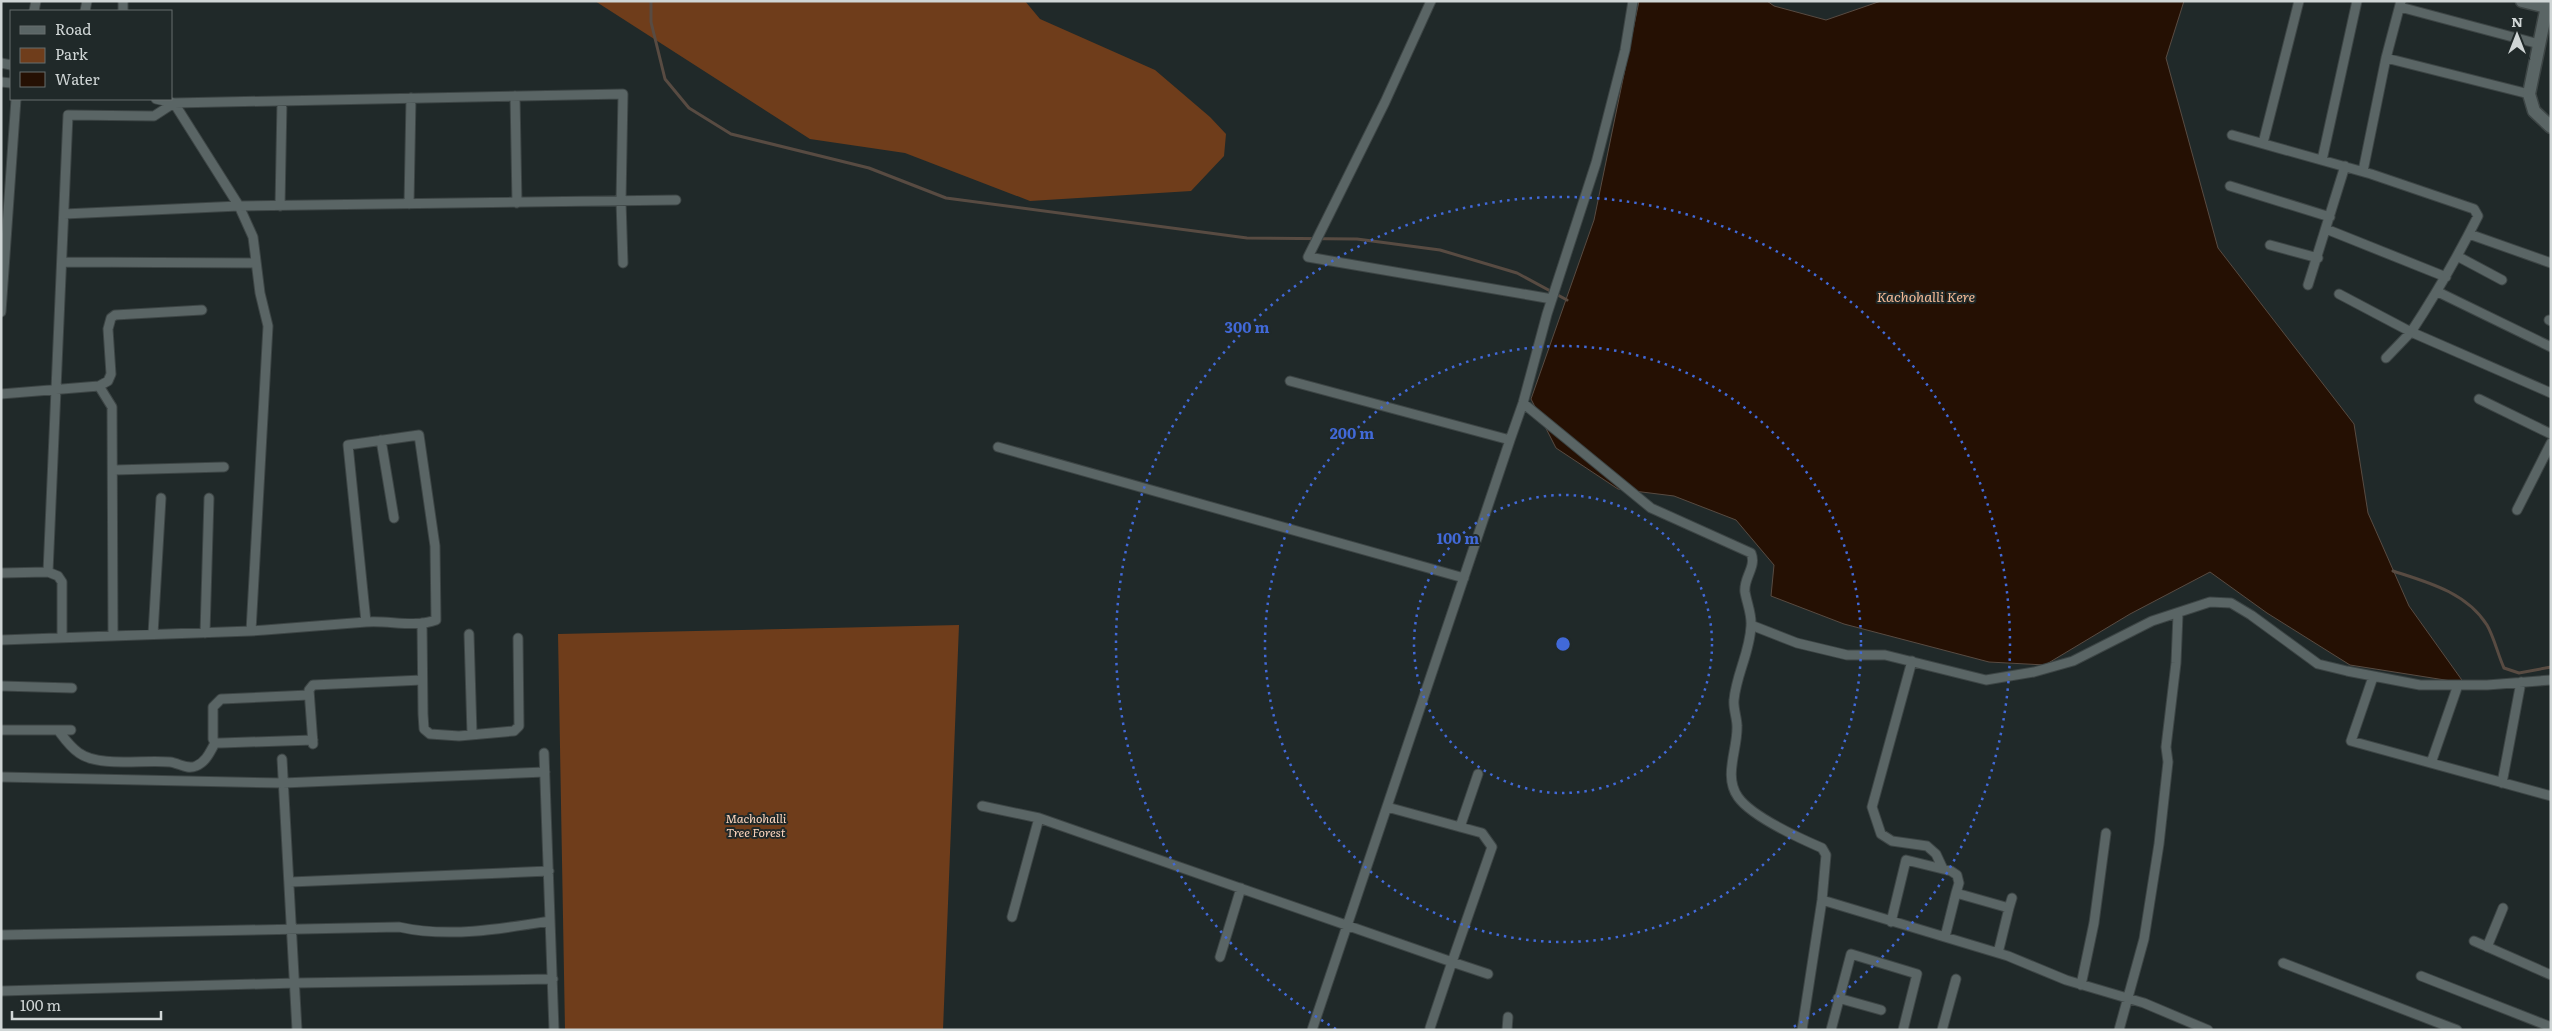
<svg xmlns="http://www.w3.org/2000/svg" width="2552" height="1031" font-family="Literata,serif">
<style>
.green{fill:#6f3d1b}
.water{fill:#251003;stroke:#584b42}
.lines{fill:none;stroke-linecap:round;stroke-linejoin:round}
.stream{stroke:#584b42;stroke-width:3}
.street-casing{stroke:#3d4545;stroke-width:11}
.secondary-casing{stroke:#3d4545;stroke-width:15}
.street{stroke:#5a6565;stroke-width:9}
.secondary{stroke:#5a6565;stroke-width:12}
.ring{fill:none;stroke:#4169d8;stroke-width:2.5;stroke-dasharray:2.5 5}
.labels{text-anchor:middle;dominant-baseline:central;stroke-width:4;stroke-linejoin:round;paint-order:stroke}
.park-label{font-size:12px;font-style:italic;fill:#fed6be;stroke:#202929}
.water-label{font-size:14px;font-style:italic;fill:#f4ba96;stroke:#202929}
.centre{fill:#4169d8;stroke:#202929;stroke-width:2.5}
.ring-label{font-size:15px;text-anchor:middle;font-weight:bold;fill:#4169d8;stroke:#202929;stroke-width:4;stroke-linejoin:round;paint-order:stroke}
</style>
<rect width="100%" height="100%" fill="#202929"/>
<path class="green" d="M595,1H1025L1040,19L1155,70L1210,117L1226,134L1224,156L1191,191L1030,201L905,153L810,139Z
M959,625L943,1030H565L558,634Z"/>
<path class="water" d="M1639,1H1767L1774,6L1826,20L1881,1H2184L2166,58L2218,248L2354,424L2368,513L2409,606L2464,683L2350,665L2267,613L2210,572L2130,614L2045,665L1989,662L1844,624L1771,596L1774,565L1736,520L1674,496L1618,489L1556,448L1531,399L1594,220Z"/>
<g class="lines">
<path class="stream" d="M651,1V22L665,79L689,108L731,134L869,168L946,198L1247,238L1357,239L1440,250L1517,273L1567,300
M2393,571C2427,582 2466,592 2487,625C2494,637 2498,655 2504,668L2519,673L2551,667"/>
<defs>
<path id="street" d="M123,1V11
M1431,1L1385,102L1308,257L1552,299
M2400,7L2539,44
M34,11L36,1
M85,11L87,1
M2386,58L2401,1
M1,63L11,65
M1,82L11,83
M515,96L517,203
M156,99L174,103L623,94L621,201L623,263
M2232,135L2371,174L2474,209L2478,216C2458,256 2436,294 2411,332L2339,294
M2263,143L2299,1
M2322,160L2357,1
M2363,171L2386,58L2529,94
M2230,186L2330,217
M409,204L411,98
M280,206L282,101
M64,214L239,206L676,200
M2326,229L2446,277
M2469,234L2551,263
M2270,245L2318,258
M2457,256L2502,280
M62,262L256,263
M2308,285L2345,166
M2438,292L2551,347
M1,312L16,99
M2549,320L2551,321
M2386,358L2411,332L2551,393
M1290,381L1510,440L1523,403L1547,314L1596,163L1625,50L1633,1
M99,386L112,407L113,635
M1,394L99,386L108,381L111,374L108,329L111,318L115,315L202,310
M2479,399L2551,434
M1523,403L1651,508L1751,553C1757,567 1743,578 1745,592C1747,604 1752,614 1751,626C1750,652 1736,675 1734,700C1733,708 1737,718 1737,726C1738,749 1723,776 1738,797C1752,817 1799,838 1822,848L1826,855L1822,900L1802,1030
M381,440L394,518
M998,447L1464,578
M114,470L224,467
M2517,510L2551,443
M48,572L58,576L62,582V637
M1,573L48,572L68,115L154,116L174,103L239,206L253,237L260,293L268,326L251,631
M422,623L423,714L424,729L430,734L459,736L514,731L519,726L518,638
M1751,625L1797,643L1847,655H1885L1986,680L2034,672L2073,661L2152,621L2210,602L2231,603L2251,615L2318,664L2347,671L2420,685H2487L2551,680
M205,633L209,498
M153,634L161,498
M469,634L472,734
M1,640L251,631L265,630L366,622C389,620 415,628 436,620L435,546L419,435L348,445L366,622
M1912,661L1872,807L1881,834L1892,841L1927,846L1936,854L1943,869
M2373,677L2351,741L2551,796
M1,686L72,688
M309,695L221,699L213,707V739L215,743H221L313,740
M1,730H71
M58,730C64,738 70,747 79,753C100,768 144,759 170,762C179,763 187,770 196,766C206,762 210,752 215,743
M313,744L309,690L313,685L422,680
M544,753L554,1030
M282,759L297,1030
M2431,763L2458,685
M1,777L283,783L545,772
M2502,783L2521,682
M982,806L1039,818
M1460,827L1478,774
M290,882L549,871
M1822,900L2008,956L2066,980L2144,1003L2208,1030
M2009,908L2012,898
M1012,917L1039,818L1452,962L1492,847L1482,833L1387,807
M1891,922L1906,860L1951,871L1957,875L1959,883L1956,893L2009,908L1998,953
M1,935L399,927C448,938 501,929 550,921
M1945,937L1956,893
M2474,941L2551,975
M2487,947L2503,908
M1220,957L1241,888
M2283,963L2457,1030
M2421,976L2551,1027
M2081,985L2094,923L2106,833
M1,991L296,983L553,979
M1838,998L1881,1010
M1430,1028L1452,962L1488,974
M1312,1030L1510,440
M1507,1030L1508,1017
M1831,1030L1851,954L1917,974L1903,1030
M1942,1030L1956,979
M2119,1030L2144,939L2159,844L2168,762L2166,747L2176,663L2178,614"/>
<path id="secondary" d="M2522,1L2551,8
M2548,1L2529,94L2534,111L2551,127"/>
</defs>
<use href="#street" class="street-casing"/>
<use href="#secondary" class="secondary-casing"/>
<use href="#street" class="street"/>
<use href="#secondary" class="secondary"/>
</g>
<g class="ring">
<circle cx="1563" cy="644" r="149"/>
<circle cx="1563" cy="644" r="298"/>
<path d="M1336 1029A447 447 0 1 1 1790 1029"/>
</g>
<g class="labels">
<g class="park-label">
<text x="756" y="818">Machohalli<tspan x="756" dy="14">Tree Forest</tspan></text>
</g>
<g class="water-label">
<text x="1926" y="296">Kachohalli Kere</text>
</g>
</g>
<circle cx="1563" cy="644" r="8" class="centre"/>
<g class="ring-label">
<text x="1247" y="333">300 m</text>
<text x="1352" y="439">200 m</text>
<text x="1458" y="544">100 m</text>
</g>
<rect width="2552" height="1031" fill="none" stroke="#d0d6d6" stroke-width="5"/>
<rect x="10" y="10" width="162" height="90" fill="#202929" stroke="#666e6e"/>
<rect x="20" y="26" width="25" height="8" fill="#5a6565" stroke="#666e6e"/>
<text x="55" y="35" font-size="15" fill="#d0d6d6">Road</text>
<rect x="20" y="48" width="25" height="15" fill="#6f3d1b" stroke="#666e6e"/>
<text x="55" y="60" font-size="15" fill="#d0d6d6">Park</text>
<rect x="20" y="72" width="25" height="15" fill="#251003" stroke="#666e6e"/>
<text x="55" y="85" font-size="15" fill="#d0d6d6">Water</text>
<g transform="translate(2517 35)" stroke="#202929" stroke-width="4" paint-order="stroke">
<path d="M0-4L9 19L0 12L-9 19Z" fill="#d0d6d6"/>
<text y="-8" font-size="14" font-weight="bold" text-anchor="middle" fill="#d0d6d6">N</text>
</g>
<path d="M12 1011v8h149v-8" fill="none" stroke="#d0d6d6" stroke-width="2.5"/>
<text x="20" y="1011" font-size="15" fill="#d0d6d6" stroke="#202929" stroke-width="4" paint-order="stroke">100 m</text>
</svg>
